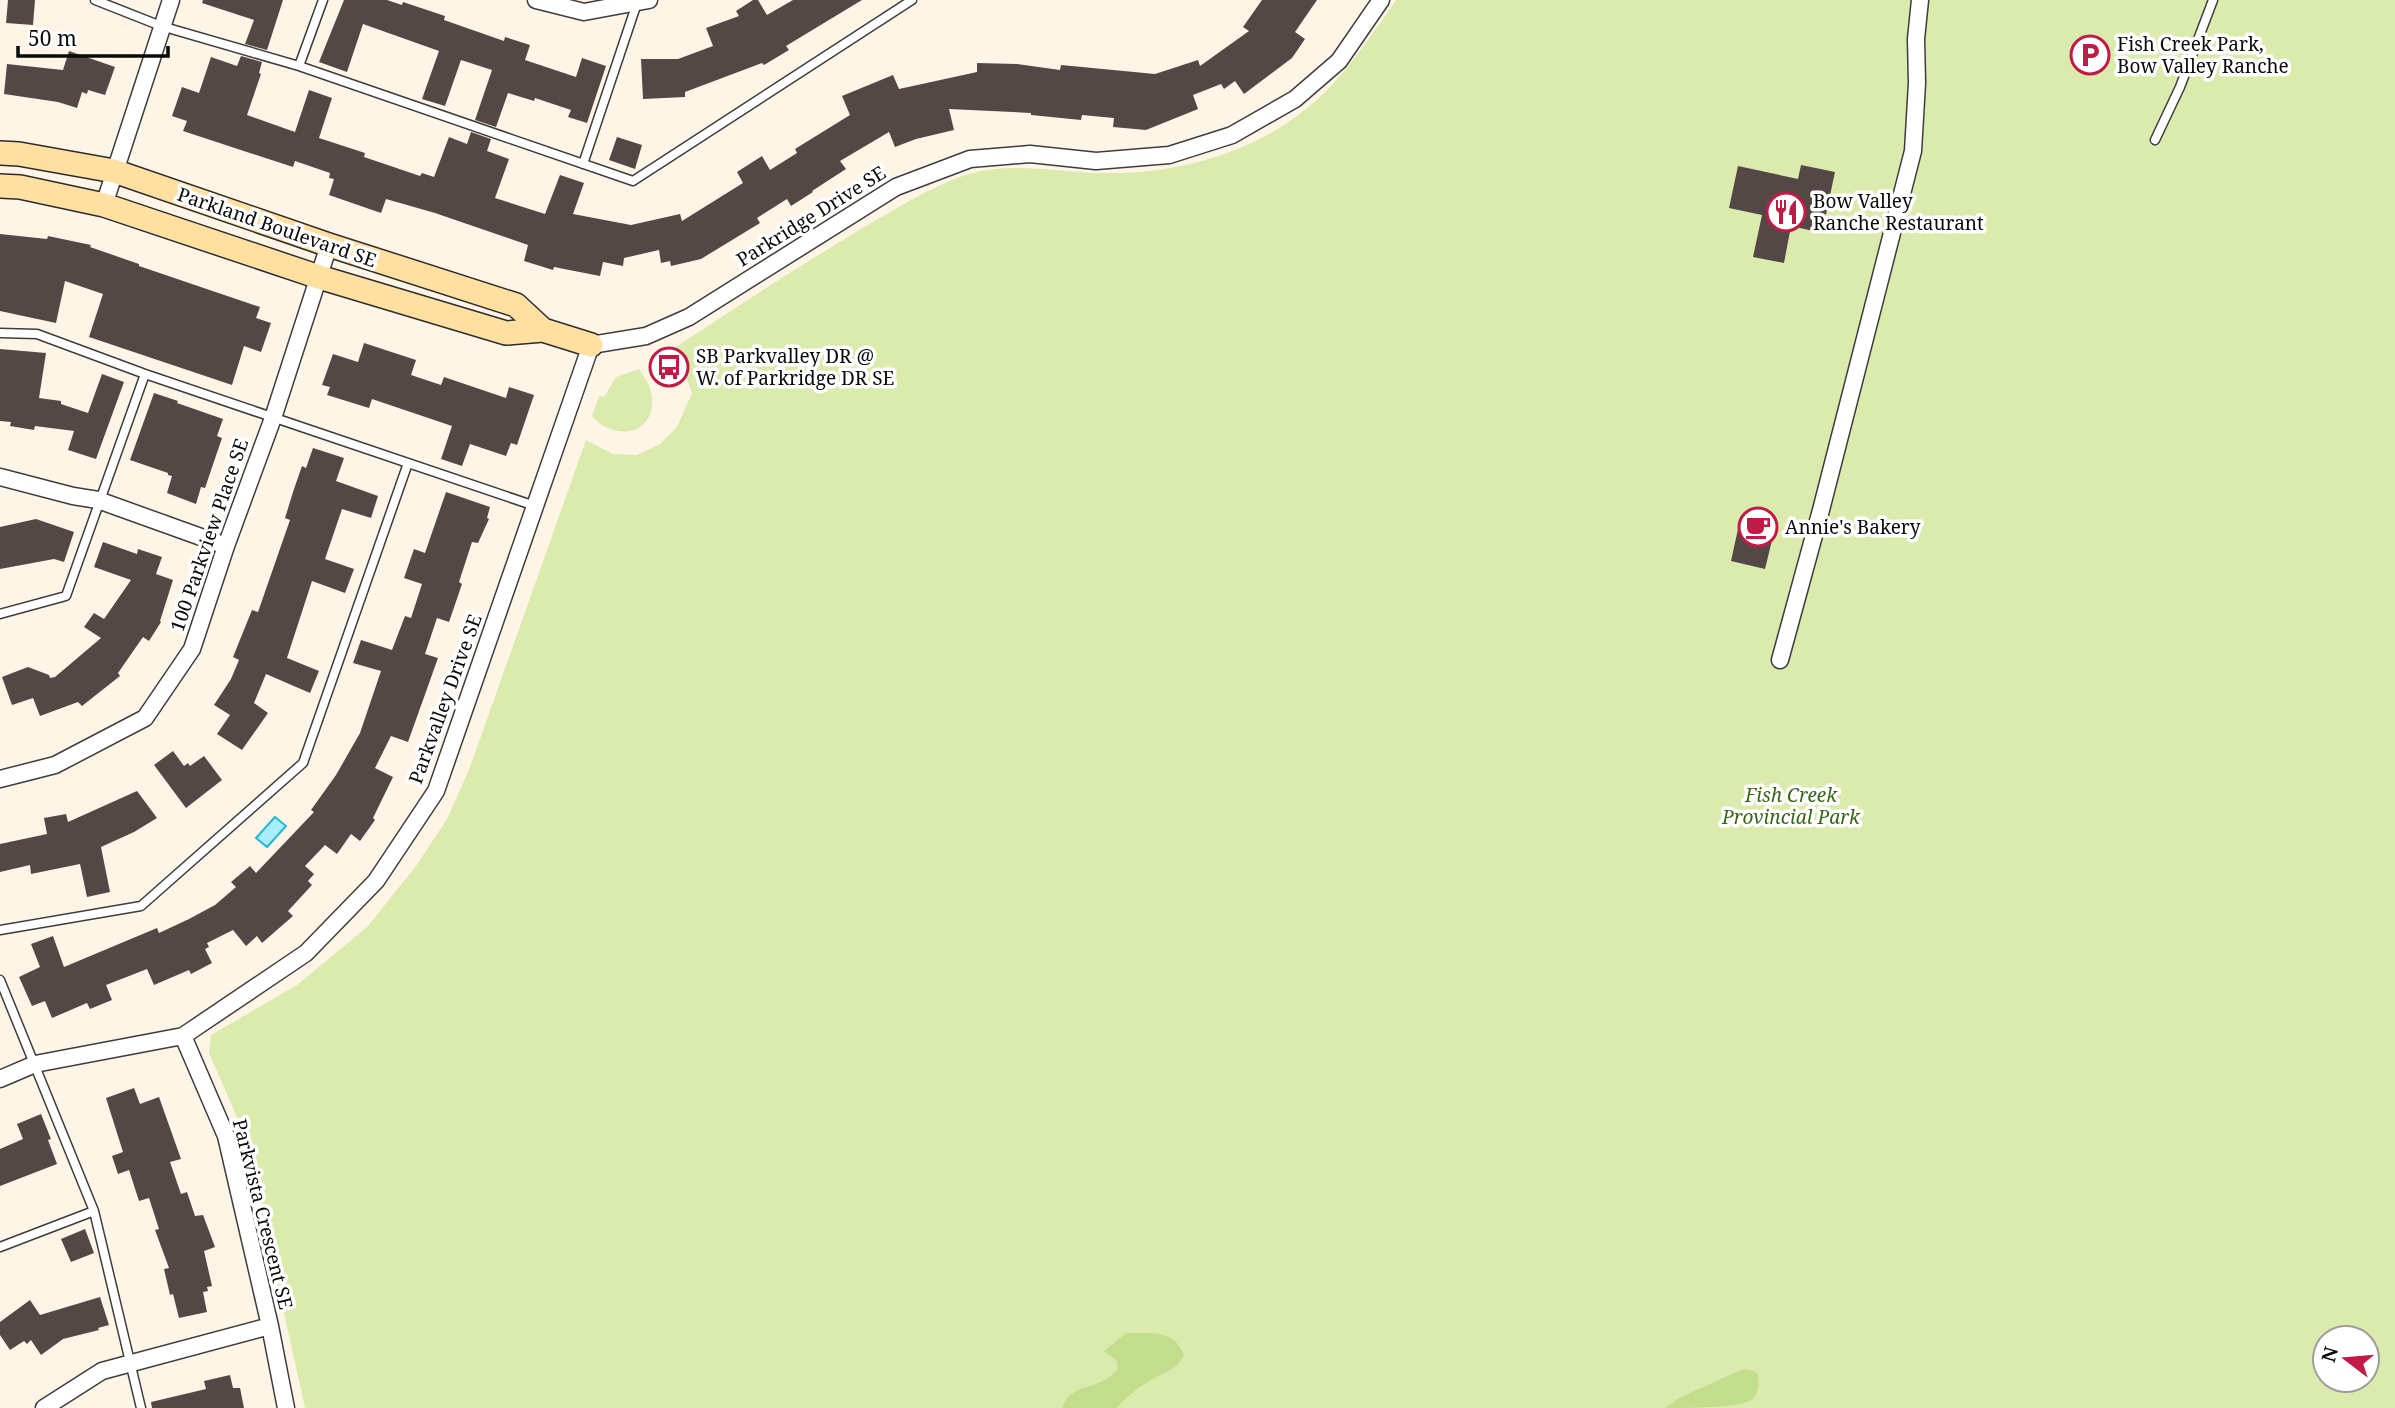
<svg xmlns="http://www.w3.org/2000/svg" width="2395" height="1408" font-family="'Noto Serif',serif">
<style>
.green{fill:#dbebae;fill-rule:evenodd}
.forest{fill:#c2dd8c}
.water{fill:#a7edfa;stroke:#29b6d6;stroke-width:2}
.building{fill:#534845}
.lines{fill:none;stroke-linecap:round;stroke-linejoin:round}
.lane-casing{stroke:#3d3d3d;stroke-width:11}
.street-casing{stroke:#3d3d3d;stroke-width:19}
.secondary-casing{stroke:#2c2c2c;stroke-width:26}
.lane{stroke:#fff;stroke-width:8}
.street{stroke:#fff;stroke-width:16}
.secondary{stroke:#ffe0a1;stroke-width:23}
.labels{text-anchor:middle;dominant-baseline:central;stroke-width:7;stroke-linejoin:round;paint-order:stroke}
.poi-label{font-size:19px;fill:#0a0a0a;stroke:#fff;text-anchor:start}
.street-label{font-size:19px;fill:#0a0a0a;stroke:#fff}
.park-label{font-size:19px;font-style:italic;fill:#386417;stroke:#fff}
</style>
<rect width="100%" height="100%" fill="#fff5e6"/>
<path class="green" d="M1396,0H2395V1408H305L244,1133L209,1053L211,1035L297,985L367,927L416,866L447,819L470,767L586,440L613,454L637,455L660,444L677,427L692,393L683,368L673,349C735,308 797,267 861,229C894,210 928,188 965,175C1009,161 1056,172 1101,173C1181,175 1263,151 1321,96C1350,68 1373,33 1396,0ZM2325,1338H2367V1380H2325Z
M639,369C646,379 652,388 652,400C654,436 612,441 592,416L599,396L604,397L616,377Z"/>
<path class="forest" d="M1126,1333C1149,1334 1174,1328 1184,1355C1178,1369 1166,1371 1153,1379C1140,1386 1127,1396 1117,1408H1062C1074,1379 1096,1394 1118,1369L1117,1361L1104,1351Z
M1743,1369L1751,1370L1758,1374C1759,1383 1759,1393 1752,1400C1737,1408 1687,1408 1665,1408L1679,1398Z"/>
<path class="water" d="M275,817L286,826L267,847L256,838Z"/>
<path class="building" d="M8,0H35L33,25L6,23Z
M203,0H283L267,50L245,44L254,20L202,3Z
M344,0H387L402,5L403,2L445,16L444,20L504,41L505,37L530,45L525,60L576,77L582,58L606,66L587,123L568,117L571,110L535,98L534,101L508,93L496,127L475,120L492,70L461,60L445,106L422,99L439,51L363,24L347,72L319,62Z
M753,0H758L767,15L793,0H862L786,46L789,50L764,65L762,63L685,92V97L643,99L641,59H678L713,46L706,28L739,16L736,11Z
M1262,0H1317L1295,32L1305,39L1292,58L1244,94L1235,81L1224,89L1221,84L1193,95L1198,109L1146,130L1113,127L1114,118L1082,115L1081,120L1031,115V113L949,109L954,130L916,139L895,147L889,132L840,161L846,169L812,191L813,192L791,206L787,199L757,218L760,223L701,259L671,266L670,261L661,263L659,250L624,258L623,266L603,262L600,276L554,267L553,270L524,261L528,245L435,213L386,199L381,213L329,195L334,179L329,178L330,173L295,161L293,167L183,131L187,121L172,116L182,87L199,93L211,57L237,66L241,56L262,62L259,73L261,74L247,115L295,132L309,90L332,98L319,138L365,153L364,157L420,176L422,173L434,177L449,137L467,144L471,132L491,139L487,151L509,159L495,198L545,214L560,175L584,183L573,214L631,225L680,214L682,221L743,183L737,172L762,156L770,170L797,153L795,149L850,115L842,96L893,75L899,89L977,72V63L1017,64L1060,70L1061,65L1155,74L1198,60L1200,66L1249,31L1243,27Z
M69,51L115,67L105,95L88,90L87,94L82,92L77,108L58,102L4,94L7,64L63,70Z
M617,137L642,145L635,169L609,160Z
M1801,165L1835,172L1822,233L1791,226L1784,263L1753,257L1762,215L1729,208L1738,166L1798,179Z
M0,234L47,239L48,236L91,245L90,247L139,264V266L260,307L256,318L271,323L261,352L244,346L232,385L89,337L103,294L65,281L56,323L0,311Z
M364,343L416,360L411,375L441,385L444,377L506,398L509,387L534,395L517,445L511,443L506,456L470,444L462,466L441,459L452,426L372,399L369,408L327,395L330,387L322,385L333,354L358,362Z
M0,349L46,353L39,398L61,401V404L88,413L102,374L124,382L96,459L68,450L74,431L35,426L34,430L10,426L11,422L0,421Z
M154,393L178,401L177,403L223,419L217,436L222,438L205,488L201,487L196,504L167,493L172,476L168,475V473L130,460Z
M313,448L344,458L336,481L378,496L371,518L342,509L325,559L354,569L345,593L312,581L287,658L319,671L310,693L266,674L254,703L268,713L242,750L217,734L230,715L214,705L231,679L239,660L233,657L252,610L258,612L290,520L285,518L294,489L302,466L306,468Z
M446,492L490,507L487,518L489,519L478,543L472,542L459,582L462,584L449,622L437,618L425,654L438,658L408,742L391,736L375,768L393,777L373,818L375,820L360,841L351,834L337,854L325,845L305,866L314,874L308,881L312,885L288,911L293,916L262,943L257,936L246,946L233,930L207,943L209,947L205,949L212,963L191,974L189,970L154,985L147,969L106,985L112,1000L90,1009L87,1003L52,1018L45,1001L32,1006L19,977L40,967L31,944L53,936L64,967L157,928L159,933L189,919L215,905L236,887L231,882L250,866L256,873L314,812L311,810L336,775L360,733L381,671L353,663L361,640L392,650L405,616L411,618L422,584L404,578L414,549L425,553Z
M36,519L74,532L64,562L54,559L0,569V527Z
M1740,520L1775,528L1765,569L1731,561Z
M103,542L137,554L138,549L162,557L156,574L173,580L160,621L161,622L149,641L143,637L118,673L120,676L82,706L78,702L40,716L33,698L12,705L2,677L28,667L49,675L50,678L55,677L101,638L84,627L94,613L104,619L131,580L94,567Z
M173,751L184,766L188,763L190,766L204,756L222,780L186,808L154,765Z
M137,791L157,818L134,832L101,847L110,892L87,897L80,864L31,874L30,865L0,872V844L47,834L44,818L66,814L68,822Z
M134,1088L140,1104L159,1097L181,1159L170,1162L181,1194L187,1192L195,1216L203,1215L215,1247L204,1251L212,1286L207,1287L208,1291L203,1292L207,1312L179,1318L173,1294L170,1295L164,1269L169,1268L155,1230L159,1229L149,1198L139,1201L129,1170L118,1174L112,1156L123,1152L106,1098Z
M41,1114L51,1139L48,1140L57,1164L0,1186V1149L23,1139L17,1124Z
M85,1229L94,1253L71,1262L61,1239Z
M100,1297L109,1325L98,1328L99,1330L63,1339L41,1355L31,1340L27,1344L24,1341L10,1350L0,1335V1322L30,1300L40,1315Z
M230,1375L233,1388H240L244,1408H152L151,1402L206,1389L204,1381Z"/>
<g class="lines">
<defs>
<path id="lane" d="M95,0L161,26L299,66L633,181L912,0
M299,66L323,0
M2155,140L2180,87L2213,0
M583,164L637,3
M0,333L37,334L145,374L535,506
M0,614L66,596L145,374
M0,930L141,906L303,763L408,463
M0,980L94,1211L141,1408
M0,1247L94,1211"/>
<path id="street" d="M536,0L584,12L649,0
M104,205L171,0
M0,477L73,496L98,500L226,546
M1780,660L1821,510L1913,151L1917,83L1916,39L1920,0
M0,779L55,765L145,718L192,649L226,546L273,418L329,245
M183,1036L226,1136L270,1326L286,1408
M0,1079L35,1064L183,1036L306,953L376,881L436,791L591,345L646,336L689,317L896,187L970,159L1030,154L1096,161L1169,155L1232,135L1295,99L1339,61L1381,0
M44,1408L102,1371L270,1326"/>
<path id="secondary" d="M0,153L19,154L114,171L329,245L516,305L543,330
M0,186L20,187L104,205L319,277L506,333L543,330L591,345"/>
</defs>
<use href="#lane" class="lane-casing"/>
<use href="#street" class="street-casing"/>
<use href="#secondary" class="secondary-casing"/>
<use href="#lane" class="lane"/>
<use href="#street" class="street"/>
<use href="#secondary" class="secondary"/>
</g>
<defs>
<symbol id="parking-ring" viewBox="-11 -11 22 22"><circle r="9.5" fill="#fff" stroke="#c11a46" stroke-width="1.5"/><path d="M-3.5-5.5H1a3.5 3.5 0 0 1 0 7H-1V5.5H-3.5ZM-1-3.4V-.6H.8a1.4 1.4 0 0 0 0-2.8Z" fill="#c11a46"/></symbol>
<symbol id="restaurant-ring" viewBox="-11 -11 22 22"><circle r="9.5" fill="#fff" stroke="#c11a46" stroke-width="1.5"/><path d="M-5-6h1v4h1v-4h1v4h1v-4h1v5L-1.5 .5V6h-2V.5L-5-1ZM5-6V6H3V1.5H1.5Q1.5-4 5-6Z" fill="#c11a46"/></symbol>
<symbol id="bus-ring" viewBox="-11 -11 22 22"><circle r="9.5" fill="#fff" stroke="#c11a46" stroke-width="1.5"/><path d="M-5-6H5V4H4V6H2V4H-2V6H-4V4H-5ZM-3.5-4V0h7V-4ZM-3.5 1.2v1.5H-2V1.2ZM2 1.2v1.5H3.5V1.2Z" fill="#c11a46"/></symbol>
<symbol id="cafe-ring" viewBox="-11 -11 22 22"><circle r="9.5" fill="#fff" stroke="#c11a46" stroke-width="1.5"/><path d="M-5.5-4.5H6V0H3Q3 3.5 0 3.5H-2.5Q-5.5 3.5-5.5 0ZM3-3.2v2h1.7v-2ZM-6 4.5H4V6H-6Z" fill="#c11a46"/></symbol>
</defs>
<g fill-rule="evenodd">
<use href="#parking-ring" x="2068" y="33" width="44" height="44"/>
<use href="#restaurant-ring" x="1764" y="190" width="44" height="44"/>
<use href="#bus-ring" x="647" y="345" width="44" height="44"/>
<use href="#cafe-ring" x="1736" y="505" width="44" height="44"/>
</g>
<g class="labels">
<g class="poi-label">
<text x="2117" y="44">Fish Creek Park,<tspan x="2117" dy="22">Bow Valley Ranche</tspan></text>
<text x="1813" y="201">Bow Valley<tspan x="1813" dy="22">Ranche Restaurant</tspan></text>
<text x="696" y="356">SB Parkvalley DR @<tspan x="696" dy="22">W. of Parkridge DR SE</tspan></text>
<text x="1785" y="527">Annie's Bakery</text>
</g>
<g class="street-label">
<text transform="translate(811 216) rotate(-32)">Parkridge Drive SE</text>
<text transform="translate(277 227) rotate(19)">Parkland Boulevard SE</text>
<text transform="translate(209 535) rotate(-71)">100 Parkview Place SE</text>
<text transform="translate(445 699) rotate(-70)">Parkvalley Drive SE</text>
<text transform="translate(263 1214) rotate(76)">Parkvista Crescent SE</text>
</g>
<g class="park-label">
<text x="1791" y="795">Fish Creek<tspan x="1791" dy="22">Provincial Park</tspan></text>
</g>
</g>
<g transform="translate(2346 1359) rotate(286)"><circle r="33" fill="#ffffff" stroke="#9d9d9d" stroke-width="2"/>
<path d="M0-5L12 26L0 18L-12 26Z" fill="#c11a46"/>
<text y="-10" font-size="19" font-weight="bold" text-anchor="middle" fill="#0a0a0a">N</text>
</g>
<path d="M18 46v10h150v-10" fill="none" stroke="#0a0a0a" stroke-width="3.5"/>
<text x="28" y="46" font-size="21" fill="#0a0a0a" stroke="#ffffff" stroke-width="5" paint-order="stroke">50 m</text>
</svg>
